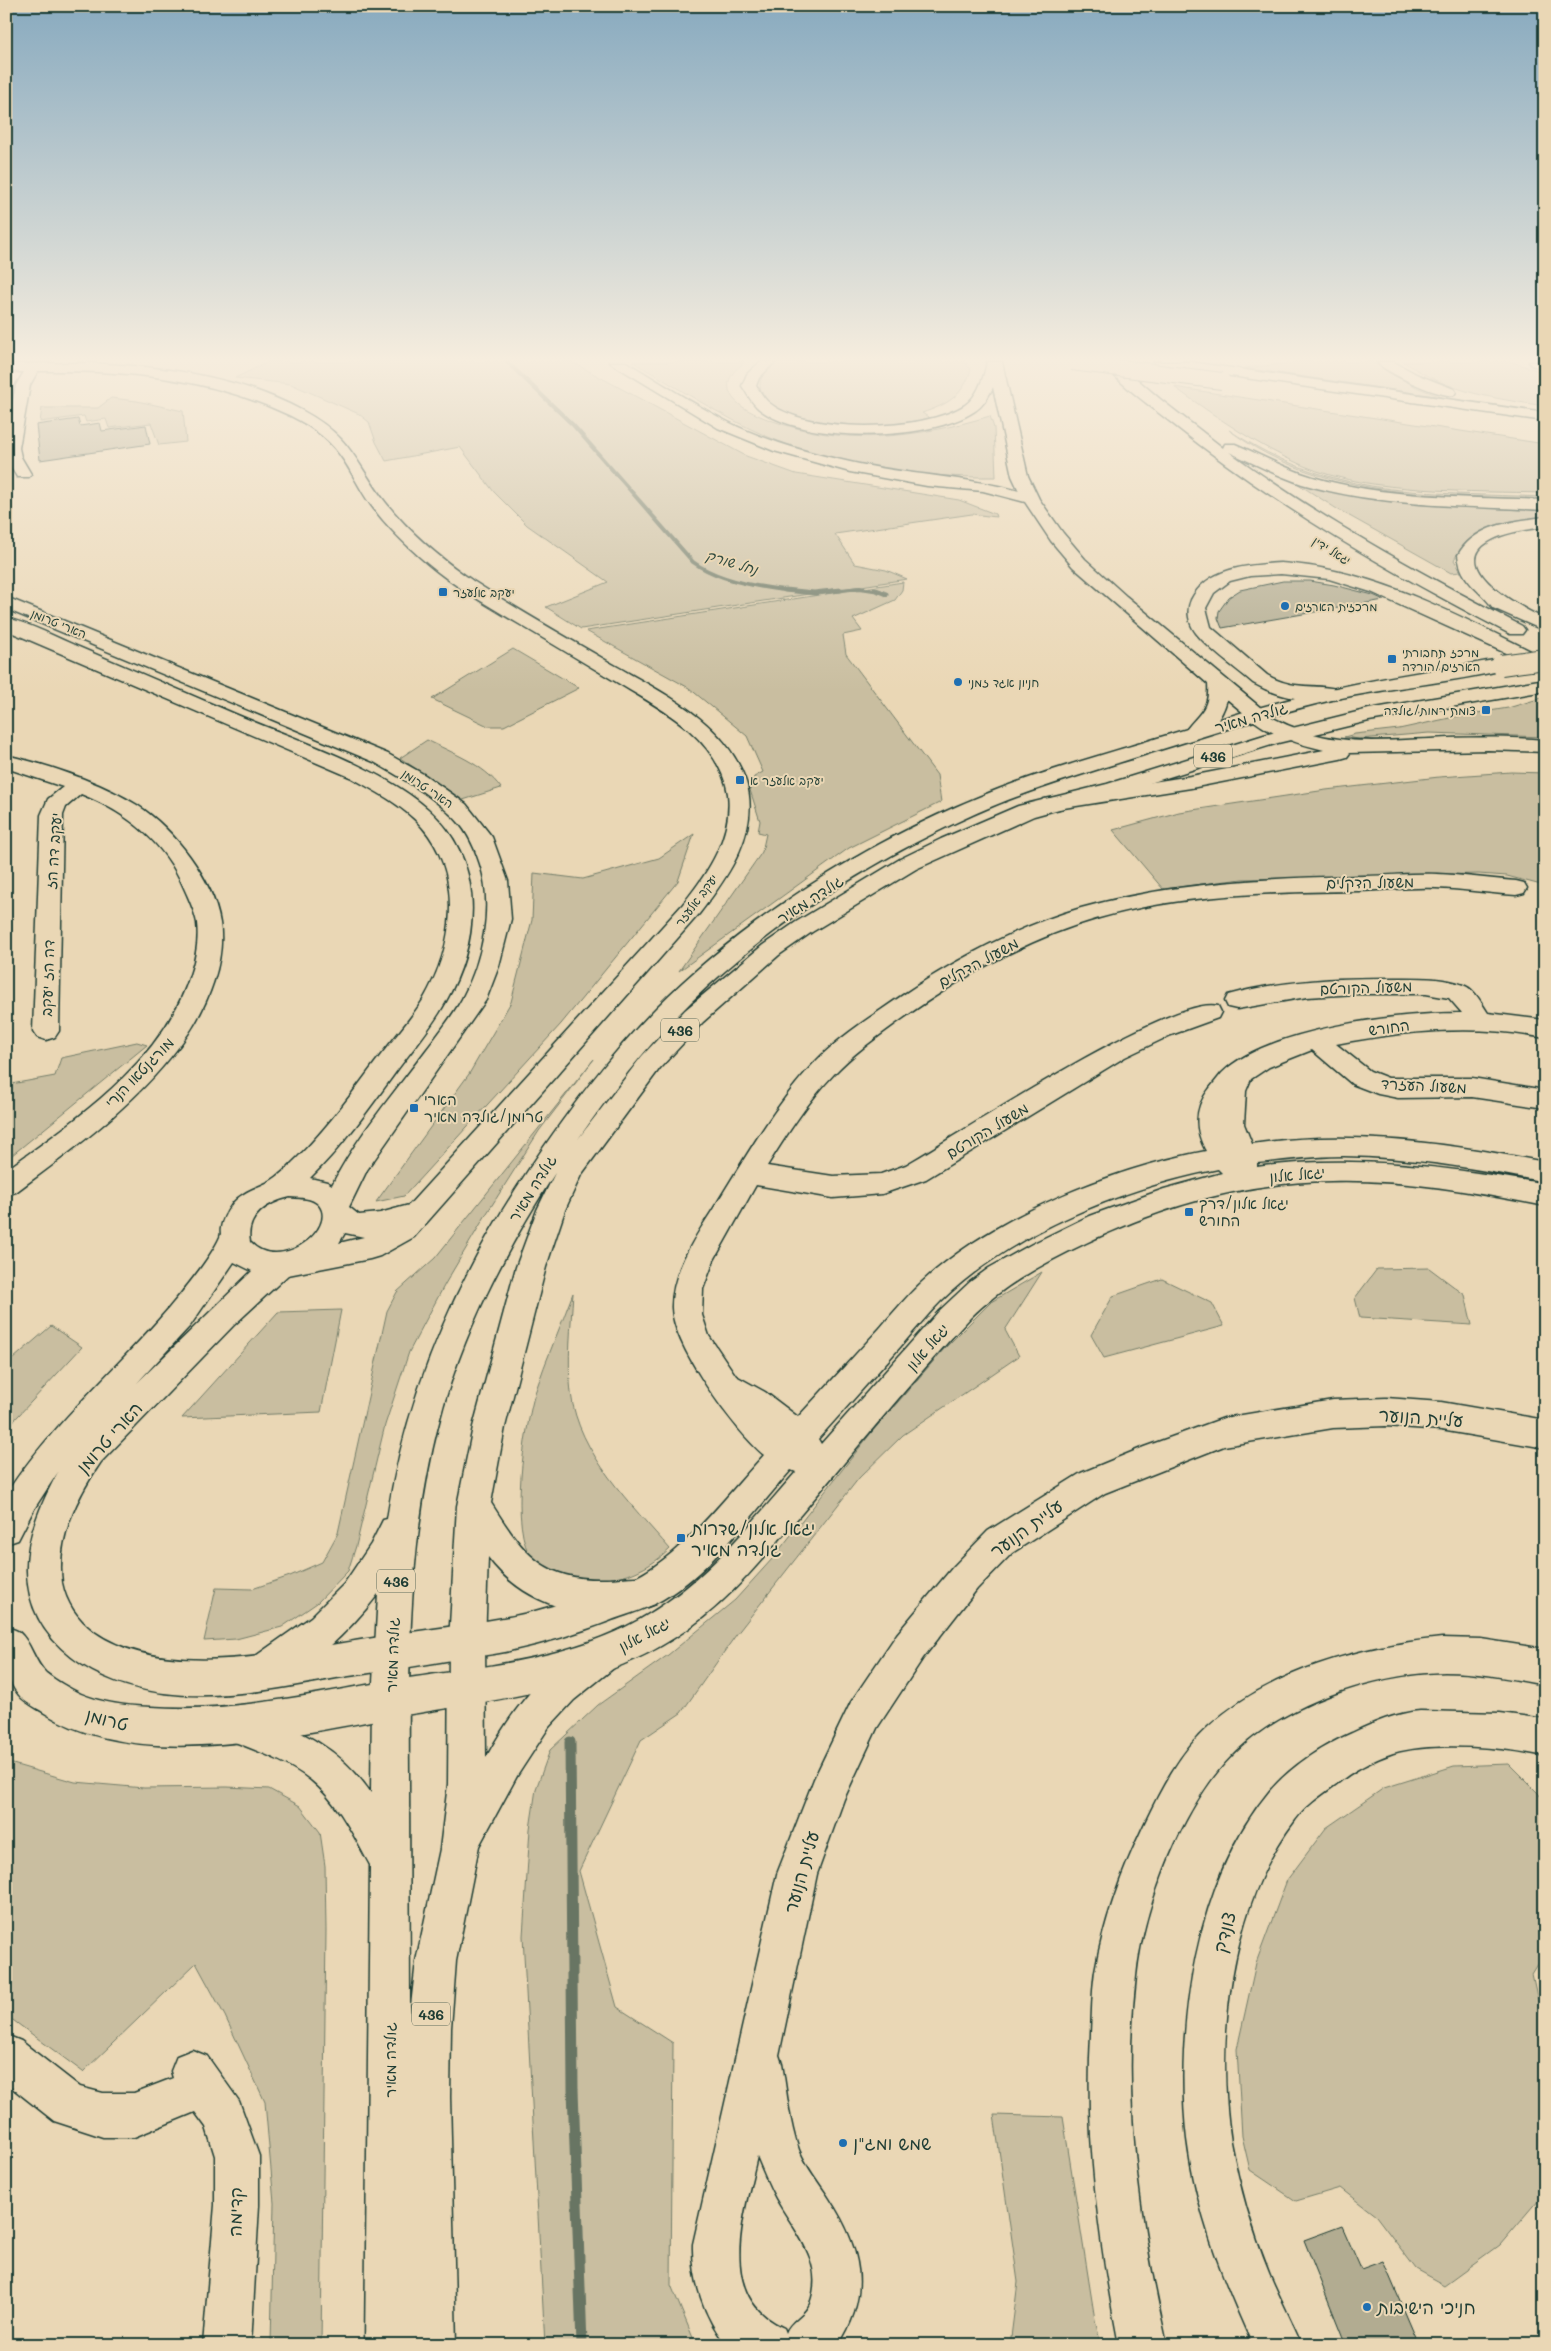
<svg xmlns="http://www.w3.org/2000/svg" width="1551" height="2351" font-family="Mali,'Playpen Sans Hebrew',sans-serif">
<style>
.green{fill:#c9bea0;stroke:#747e6a}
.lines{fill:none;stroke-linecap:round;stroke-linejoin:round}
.stream-far2{stroke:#687563;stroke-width:4}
.stream-far1{stroke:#687563;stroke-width:5}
.stream{stroke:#687563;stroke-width:11}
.building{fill:#b2ac91;stroke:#1f3d34}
.minor-casing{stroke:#1f3d34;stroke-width:3}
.major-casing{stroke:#1f3d34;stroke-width:3}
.highway-casing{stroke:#1f3d34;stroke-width:3}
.minor{fill:#ead7b5;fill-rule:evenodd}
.major{fill:#ead7b5;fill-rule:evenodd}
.highway{fill:#ead7b5;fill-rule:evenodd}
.major-bridge-casing{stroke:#1f3d34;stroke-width:22;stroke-linecap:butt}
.highway-bridge-casing{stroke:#1f3d34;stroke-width:18;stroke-linecap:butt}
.major-bridge{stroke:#ead7b5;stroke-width:20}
.highway-bridge{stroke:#ead7b5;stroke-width:16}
.poi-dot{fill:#1f6fb2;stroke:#ead7b5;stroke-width:2}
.labels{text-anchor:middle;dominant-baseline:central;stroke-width:4;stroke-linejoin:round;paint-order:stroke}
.far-street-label{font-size:12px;fill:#1f3d34;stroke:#ead7b5}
.far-poi-label{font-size:12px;fill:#1f3d34;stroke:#ead7b5;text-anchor:start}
.far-water-label{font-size:14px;font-style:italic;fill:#314b40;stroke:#ead7b5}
.shield{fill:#ead7b5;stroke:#5c6b5b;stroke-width:1}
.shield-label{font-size:14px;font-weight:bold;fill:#1f3d34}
.street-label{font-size:15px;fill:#1f3d34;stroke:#ead7b5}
.poi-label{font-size:15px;fill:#1f3d34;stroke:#ead7b5;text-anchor:start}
.near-street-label{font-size:18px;fill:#1f3d34;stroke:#ead7b5}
.near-poi-label{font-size:18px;fill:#1f3d34;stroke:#ead7b5;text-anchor:start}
</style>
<rect width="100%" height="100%" fill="#ead7b5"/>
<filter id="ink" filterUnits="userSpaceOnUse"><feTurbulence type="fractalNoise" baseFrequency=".02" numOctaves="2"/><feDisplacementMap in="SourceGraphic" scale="10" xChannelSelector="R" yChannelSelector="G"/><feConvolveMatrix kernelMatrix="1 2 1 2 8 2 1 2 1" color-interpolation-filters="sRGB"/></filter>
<g filter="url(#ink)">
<path class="green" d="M268,362H572L746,456L796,474L959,500L995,514L996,517L972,514L835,534L855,564L886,570L907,579L581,629L546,607L608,582L527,525L494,492L460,447L386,461L376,442L369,422L359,414L291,384L235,378Z
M633,362H745C734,370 725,379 730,393C736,407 757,415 770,420C845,447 916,438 990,416L994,428L996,477C919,478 838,467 766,436C720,416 677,387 633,362Z
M778,362H965L971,369C964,396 946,405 922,413L933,420C912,424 890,427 868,426C844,426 760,418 760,385C760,375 769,366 778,362Z
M1302,362H1372L1418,388L1442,397L1244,368Z
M1404,362H1512L1545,373V406C1492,398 1450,393 1404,362Z
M1174,387L1545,444V493C1473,491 1370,494 1304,466C1257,446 1215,416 1174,387Z
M111,398L137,401L183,411L186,442L159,445L151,423L109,428L106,419L86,422L84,416L40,422L42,408H98Z
M1229,430C1333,499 1425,492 1545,497V499C1435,495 1321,499 1229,430Z
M1295,482C1381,507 1457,505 1545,508V518C1511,518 1469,526 1454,560L1461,572L1451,573L1337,509Z
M903,582L902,590L895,600L853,619L862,631L843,635L846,654L937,775L941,802L849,848L679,971L762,852L766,834L758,832L760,821L750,790L754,777L763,772L747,736L689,688L586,631Z
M513,649L579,688L504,726H488L432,699Z
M1545,697V737L1429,733L1359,739L1344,737L1355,734L1399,729L1459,716L1508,708Z
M427,740C452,753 484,764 501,788L463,800L400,758Z
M1511,772L1545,773V886L1507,876L1478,874L1242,879L1163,889L1113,830L1179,812L1326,790L1439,777Z
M694,834L678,881L561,1024L404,1196L376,1202L469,1074L511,1002L532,920L534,873L583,879L659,858Z
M137,1042L147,1045L6,1160V1085L55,1076L61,1058Z
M594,1059L539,1131L487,1213L445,1284L409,1352L385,1425L356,1546L348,1571L317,1603L282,1627L236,1639L204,1641L216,1588L252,1589L290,1576L322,1562L338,1533L387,1311L397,1292L435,1258Z
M1429,1268L1465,1295L1472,1325L1360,1318L1355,1298L1377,1269Z
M1042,1272L1005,1330L1019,1356L903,1435L859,1478L736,1635L681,1713L641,1740L579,1871L617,2007L673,2043L671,2285L696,2345H545L523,1936L530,1829L536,1789L550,1750L598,1705L668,1655L735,1600L773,1558L871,1433L944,1349L991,1302Z
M1162,1279L1212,1303L1224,1326L1104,1358L1091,1335L1113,1296Z
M573,1293C571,1326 567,1360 571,1393C578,1453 632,1505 670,1549C645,1573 614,1583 580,1581C575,1580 566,1581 561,1579C554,1576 539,1566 533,1560C508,1530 525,1428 535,1393C546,1359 561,1326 573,1293Z
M341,1310L321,1412L182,1418L278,1312Z
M51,1326L82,1347L6,1429V1365Z
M6,1762L75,1782L144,1788L227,1787L269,1789L300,1806L320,1832L325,1866L326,1930L321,2345H271L274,2203L265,2102L225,2016L196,1963L83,2072L6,2015Z
M1509,1764L1545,1800V1953L1532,1974L1545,2032V2192L1500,2245L1445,2285L1416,2269L1376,2216L1340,2188L1296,2201L1250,2170L1242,2136L1237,2049L1256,1963L1287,1880L1326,1828L1384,1788L1454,1766Z
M994,2115L1063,2117L1095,2320L1101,2345H1010L1018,2282Z"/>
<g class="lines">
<path class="stream-far2" d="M507,362L573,425L693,562C719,581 762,588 794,591
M832,591L860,588L880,591"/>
<path class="stream-far1" d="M785,590L814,593L841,590
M876,590L886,594"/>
<path class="stream" d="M570,1742L573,2089L582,2345"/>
</g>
<path class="building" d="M78,419L80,426L100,423L102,431L146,425L150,444L40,460L36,425Z
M1283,581H1310L1334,585L1373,595L1384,600L1222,628L1218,618L1219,611L1229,597L1240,590Z
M1342,2226L1361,2269L1383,2261L1419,2345H1346L1304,2240Z"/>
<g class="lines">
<defs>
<path id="minor" d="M1529,362H1545V369L1531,365Z
M77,363C155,365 234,374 303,411C353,438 355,463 386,503C411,534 441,559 473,581C515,608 559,633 602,658C654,689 726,719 746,782C761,831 727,878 699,914L414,1237L380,1256L370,1259L288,1275L233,1326L101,1462C77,1497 56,1538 62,1583C66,1603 77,1619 94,1632C168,1684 296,1649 380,1637C423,1630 466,1625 509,1617C527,1614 545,1608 563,1603C586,1597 611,1590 633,1579C683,1555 726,1496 764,1455C734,1430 673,1346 672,1308C671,1271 698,1233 717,1203C745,1158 771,1112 806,1072C827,1047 854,1028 881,1010C942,967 1009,929 1081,908C1173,882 1269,878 1364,876C1388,876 1413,873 1437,874C1463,875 1490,879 1516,881L1524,883L1527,888L1524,893L1516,895C1489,893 1463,889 1436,888C1411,887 1385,890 1360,891C1273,892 1183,894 1099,918C1025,939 958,979 896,1023C874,1039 853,1054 834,1074C808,1101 787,1134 767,1166L833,1176L881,1174L906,1165C957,1136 1173,993 1218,1006L1221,1012L1218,1018L1171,1035L1125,1057L926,1179L882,1194L833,1198L756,1185L714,1260L703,1289L702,1315L709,1336L736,1376L765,1392L798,1417C825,1388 852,1358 880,1328C893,1313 906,1297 921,1283C992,1217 1111,1169 1206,1151C1194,1129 1194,1108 1210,1088C1214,1083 1218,1078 1222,1073C1268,1028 1400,1013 1462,1013L1449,998L1426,994H1356L1307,997L1237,1009L1228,1007L1225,1001L1228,995C1282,980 1339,978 1395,978C1417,978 1442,977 1463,985C1475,989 1481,1003 1488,1013L1545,1020V1038C1475,1024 1406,1031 1336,1044L1370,1071L1388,1078H1472L1545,1090V1108L1472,1097L1398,1098L1378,1094L1352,1084L1312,1050L1269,1067L1251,1079L1246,1091L1244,1124L1252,1144C1350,1129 1447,1143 1545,1162V1182C1479,1169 1411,1157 1344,1156C1315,1156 1286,1160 1257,1163V1167C1355,1154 1449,1167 1545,1184V1206C1474,1192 1403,1179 1331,1181C1245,1182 1163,1206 1086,1243C1044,1263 1003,1285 970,1318C911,1381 857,1448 802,1513C762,1559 726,1606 674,1638C589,1692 484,1701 388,1718C285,1736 137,1773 43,1712C35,1707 24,1702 19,1695C1,1674 6,1652 6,1627C10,1628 16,1630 19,1632C31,1642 34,1662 46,1673C55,1680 70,1689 81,1694C102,1703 127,1706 151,1707C232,1713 311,1694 390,1681C476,1667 573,1661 649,1614C709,1578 751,1523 796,1472L791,1470C752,1514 708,1576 656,1603C641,1611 624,1615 609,1621C578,1633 545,1643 513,1650C495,1655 476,1656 458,1659C422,1665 386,1671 349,1676C289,1686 226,1701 164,1693C99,1685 28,1645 27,1571C26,1537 42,1502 58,1472L34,1509L18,1540L6,1544V1495L10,1488C57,1419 116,1370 169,1308C184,1290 211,1258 220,1237C222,1232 220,1233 221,1228C222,1219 228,1210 233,1203C244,1190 259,1188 272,1180C282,1174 291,1164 300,1155C330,1125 355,1089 381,1055C395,1037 411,1019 423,1000C454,947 464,876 422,827C403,805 375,791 350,777L6,630V618C32,624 57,638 81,648C133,670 184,692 235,714C294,739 381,767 428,809C486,861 481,940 445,1003C431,1028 412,1050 395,1073C369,1109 343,1146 310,1178L327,1182L332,1185C357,1136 394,1093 427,1049C439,1033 452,1017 462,999C483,960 494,906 480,864C474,845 465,826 449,813C427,792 400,777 374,762L6,609V597L388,754L425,775L466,804L492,837L508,881L511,919L499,966L486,1000L367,1170L349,1207L359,1215L380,1213L409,1205L683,904C708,873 733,836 728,794C724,768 707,746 688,729C668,712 645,699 623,686C586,664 550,642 514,621C484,603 454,586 428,564C407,546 387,527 371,505C359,489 352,471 340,455C326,435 303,421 282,412C205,377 122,370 38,371L30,385L19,448L21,457L31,474L29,477H17L6,459V434L16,385L24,372H6V364ZM1218,1169L1222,1173L1164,1189L1089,1216L1032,1244L989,1268L970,1282L939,1311L821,1444L818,1439C846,1408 873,1377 901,1346C914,1331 927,1315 941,1301C1012,1232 1123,1188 1218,1169ZM290,1197C300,1198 312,1197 319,1205C338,1229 279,1274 250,1242C245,1216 268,1202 290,1197ZM345,1233L364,1237L339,1243ZM234,1262L252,1271L137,1383L190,1326Z
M6,755C48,765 100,782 137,805C174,829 213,879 220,923C226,960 208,1004 188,1034C143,1099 78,1146 16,1192L6,1195V1170C78,1118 165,1061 191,972C196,957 199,940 197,923C195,912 189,899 184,888C165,842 126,812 81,794L66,807L63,815L59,1031L55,1037L46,1040L37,1037L33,1031L41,815L48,799L63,787L6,768Z
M1386,1398L1441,1402L1545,1420V1448L1441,1430L1386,1426L1333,1428L1224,1446L1105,1493L1012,1553L977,1589L923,1658L877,1728L844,1799L817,1874L779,2055L782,2064C787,2092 789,2123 799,2150C806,2168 819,2183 829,2199C861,2248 872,2293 838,2345H727C704,2318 692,2279 693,2244L777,1874L814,1779L851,1702L897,1634L953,1567L988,1531L1081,1473L1144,1447L1224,1418L1333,1400ZM757,2156C763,2170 769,2185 776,2198C795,2232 826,2262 810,2304C805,2316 790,2321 786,2333L784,2328C713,2297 745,2212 757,2156Z
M1442,1638L1481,1639L1545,1649V1685C1512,1679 1479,1672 1445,1672C1375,1673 1282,1704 1232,1755C1182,1805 1143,1907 1136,1976C1121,2100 1140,2224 1167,2345H1119C1099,2242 1085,2139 1091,2034C1092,2013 1092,1992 1095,1971C1104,1920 1122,1871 1144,1825C1160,1791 1180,1752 1208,1727C1269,1671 1362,1646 1442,1638Z
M1420,1711L1500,1713L1545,1719V1756C1503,1747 1434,1741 1393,1753C1372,1760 1352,1771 1335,1785C1321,1795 1305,1806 1295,1820C1230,1905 1215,2039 1231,2142C1239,2187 1252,2231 1269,2273C1279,2297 1291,2320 1302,2345H1253C1223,2280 1196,2211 1187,2139C1174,2029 1196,1880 1269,1792C1290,1767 1322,1746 1352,1733C1373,1723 1396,1713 1420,1711Z
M6,2035L21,2041L80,2087L103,2093H134L173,2078L171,2071L177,2056L192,2050L207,2056L239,2101L259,2156V2205L251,2345H203L215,2205V2156L206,2127L195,2112L134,2137H103L54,2121L6,2083Z"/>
<path id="major" d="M1501,659L1508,661L1510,665L1508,669C1450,683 1390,687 1332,700C1273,714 1215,733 1156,751C1101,769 1046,784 993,806C886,851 774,921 691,1002C648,1044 612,1091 578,1139L642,1056L685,1010L763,945L796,922L900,859L941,839L1018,806L1107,784L1264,735L1369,709L1545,679V691L1369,721L1278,743L1121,792L1034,816L916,869L812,932L779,955L703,1022L660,1068L581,1175L565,1210L546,1267L505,1427L491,1503C523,1553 542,1581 606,1579C623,1579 639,1574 655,1580L660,1592L655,1604C596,1627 526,1608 488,1557L485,1642L486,1758C512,1710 550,1659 602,1638L615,1643L620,1655L615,1667L574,1700L549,1727L517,1776L479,1846L456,1961L451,2028L450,2097L456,2345H365L370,1865C354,1836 338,1802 311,1780C286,1760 254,1750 225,1738L220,1725L225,1712L238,1707C294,1729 335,1741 371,1793L372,1700L378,1594C349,1632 308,1671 263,1690L250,1684L245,1672L250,1660L311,1617L344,1584L371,1544L383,1520L387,1519C406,1392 458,1275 529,1169C567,1112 608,1057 656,1008C742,921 866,843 979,797C1031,775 1085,760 1138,744C1204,724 1269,703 1336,688C1390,676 1446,668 1501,659ZM555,1173L537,1210L516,1267L473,1427L457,1506L449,1642L448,1784L440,1849L416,1961L410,2015C410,1935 409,1855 409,1774C408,1657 409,1537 439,1422C462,1333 505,1251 555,1173Z"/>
<path id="highway" d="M609,362H626C660,382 693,404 728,422C766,441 809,453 850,462C906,475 964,476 1019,491L1012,476L993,387C989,396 983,406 975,411C929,442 801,444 758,408C751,402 747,393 742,386L747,374L760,362H775L759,378L756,386C760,391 763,397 767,401C805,435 924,432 965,405C978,396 984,377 987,362H1002L1028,476L1039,499L1063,533L1085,559L1126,596L1273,718C1328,747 1370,741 1430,739C1468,737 1507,737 1545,740V752L1488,750L1350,753L1347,757L1340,759L1191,788L1051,810L1043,809L1040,804L1043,799L1051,798L1191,776L1324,750C1278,739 1263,730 1227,699C1223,717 1206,742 1187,737L1184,733C1197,714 1210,711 1208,684L1073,567L1051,541L1025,502L983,491L927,486L850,472L774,451L718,428Z
M1102,362H1117L1160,399L1223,448L1225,444H1235C1261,455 1286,469 1313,477C1387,499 1468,497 1545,500V510C1464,506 1381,507 1302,484C1277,476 1253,463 1229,452C1321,519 1421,574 1522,626L1525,630L1522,634H1510C1392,573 1277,507 1173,424C1154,409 1116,381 1102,362Z
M1154,362H1190L1545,413V421L1161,366Z
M1377,362H1394L1418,375L1454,389L1456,392L1454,395C1441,398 1386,373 1377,362Z
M1545,517V527C1435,539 1473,585 1545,619V631L1493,608C1480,589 1461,583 1458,555C1474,525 1513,521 1545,517Z
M1281,563C1376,569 1461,617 1545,658V671L1371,592L1329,579L1281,574L1250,576L1230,581L1214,593L1206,608L1211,627L1267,675C1294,691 1314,683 1341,690L1344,694L1341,698C1314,705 1277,697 1253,683C1236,668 1210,651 1196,633C1189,624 1186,611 1191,600C1207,567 1249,565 1281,563Z"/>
</defs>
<use href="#minor" class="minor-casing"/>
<use href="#major" class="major-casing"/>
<use href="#highway" class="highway-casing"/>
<use href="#minor" class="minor"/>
<use href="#major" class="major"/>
<use href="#highway" class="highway"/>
<defs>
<path id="major-bridge" d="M1501,665L1545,659"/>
<path id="highway-bridge" d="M1072,362L1222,381"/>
</defs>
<use href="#major-bridge" class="major-bridge-casing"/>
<use href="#highway-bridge" class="highway-bridge-casing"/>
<use href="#major-bridge" class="major-bridge"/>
<use href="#highway-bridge" class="highway-bridge"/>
</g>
</g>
<linearGradient id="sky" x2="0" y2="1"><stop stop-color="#88aabf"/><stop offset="0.52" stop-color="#f6edde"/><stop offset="1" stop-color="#f6edde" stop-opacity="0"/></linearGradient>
<rect width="1551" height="691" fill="url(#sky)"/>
<g class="poi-dot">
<rect x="438" y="587" width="10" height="10" rx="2.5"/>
<circle cx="1285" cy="606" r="5"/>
<rect x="1387" y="654" width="10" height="10" rx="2.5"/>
<circle cx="958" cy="682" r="5"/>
<rect x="1481" y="705" width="10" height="10" rx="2.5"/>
<rect x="735" y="775" width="10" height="10" rx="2.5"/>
<rect x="409" y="1103" width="10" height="10" rx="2.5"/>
<rect x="1184" y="1207" width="10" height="10" rx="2.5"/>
<rect x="676" y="1533" width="10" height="10" rx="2.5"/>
<circle cx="843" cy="2143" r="5"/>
<circle cx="1367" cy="2307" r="5"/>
</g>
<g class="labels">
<g class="far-street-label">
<text transform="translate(1332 550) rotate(32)">יגאל ידין</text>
<text transform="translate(59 623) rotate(22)">הארי טרומן</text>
<text transform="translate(428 788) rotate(34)">הארי טרומן</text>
<text transform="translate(696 900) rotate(-53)">יעקב אלעזר</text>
</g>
<g class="far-poi-label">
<text x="453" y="592">יעקב אלעזר</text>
<text x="1295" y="606">מרכזית הארזים</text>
<text x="1402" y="652">מרכז תחבורתי<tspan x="1402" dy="14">הארזים/הורדה</tspan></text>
<text x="968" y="682">חניון אגד זמני</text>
<text x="1476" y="710" text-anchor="end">צומת רמות/גולדה</text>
<text x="750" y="780">יעקב אלעזר א</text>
</g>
<g class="far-water-label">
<text transform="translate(732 562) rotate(17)">נחל שורק</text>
</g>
<g class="shield">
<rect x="1194" y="744.5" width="38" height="23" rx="4"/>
<rect x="661" y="1018.5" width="38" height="23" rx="4"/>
<rect x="377" y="1569.5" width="38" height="23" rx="4"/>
<rect x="412" y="2002.5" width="38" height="23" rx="4"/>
</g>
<g class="shield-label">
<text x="1213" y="756">436</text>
<text x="680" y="1030">436</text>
<text x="396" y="1581">436</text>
<text x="431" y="2014">436</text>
</g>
<g class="street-label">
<text transform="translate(1251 717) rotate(-16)">גולדה מאיר</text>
<text transform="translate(53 851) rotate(-86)">יעקב דה הז</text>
<text transform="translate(1370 882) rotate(-1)">משעול הדקלים</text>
<text transform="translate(810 899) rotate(-33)">גולדה מאיר</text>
<text transform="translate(978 962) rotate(-28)">משעול הדקלים</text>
<text transform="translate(47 978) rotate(-88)">דה הז יעקב</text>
<text transform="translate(1366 987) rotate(-2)">משעול הקורטם</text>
<text transform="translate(1389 1027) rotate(-8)">החורש</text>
<text transform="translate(139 1072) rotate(-46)">מורגנטאו הנרי</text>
<text transform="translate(1424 1085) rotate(3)">משעול העזרד</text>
<text transform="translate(987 1130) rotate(-31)">משעול הקורטם</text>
<text transform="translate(1297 1174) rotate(-5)">יגאל אלון</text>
<text transform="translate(532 1188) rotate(-58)">גולדה מאיר</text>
<text transform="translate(927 1347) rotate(-49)">יגאל אלון</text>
<text transform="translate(644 1634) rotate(-28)">יגאל אלון</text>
<text transform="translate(392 1655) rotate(-88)">גולדה מאיר</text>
<text transform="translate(390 2060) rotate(-90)">גולדה מאיר</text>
</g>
<g class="poi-label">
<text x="424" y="1099">הארי<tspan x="424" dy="17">טרומן/גולדה מאיר</tspan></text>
<text x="1199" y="1203">יגאל אלון/דרך<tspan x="1199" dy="17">החורש</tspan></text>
</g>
<g class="near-street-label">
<text transform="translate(1421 1417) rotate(4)">עליית הנוער</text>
<text transform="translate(109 1437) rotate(-48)">הארי טרומן</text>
<text transform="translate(1026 1528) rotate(-36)">עליית הנוער</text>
<text transform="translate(107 1719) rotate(14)">טרומן</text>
<text transform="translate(801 1872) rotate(-74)">עליית הנוער</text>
<text transform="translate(1224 1932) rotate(-75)">צונדק</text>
<text transform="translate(235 2212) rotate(-88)">קדימה</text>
</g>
<g class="near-poi-label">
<text x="691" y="1528">יגאל אלון/שדרות<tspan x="691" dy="21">גולדה מאיר</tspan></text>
<text x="853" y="2143">שמש ומג"ן</text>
<text x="1377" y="2307">חניכי הישיבות</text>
</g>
</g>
<rect width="1551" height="2351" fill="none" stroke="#ead7b5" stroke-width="25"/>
<rect x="12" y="12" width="1526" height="2326" fill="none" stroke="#1f3d34" stroke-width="2" filter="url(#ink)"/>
</svg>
